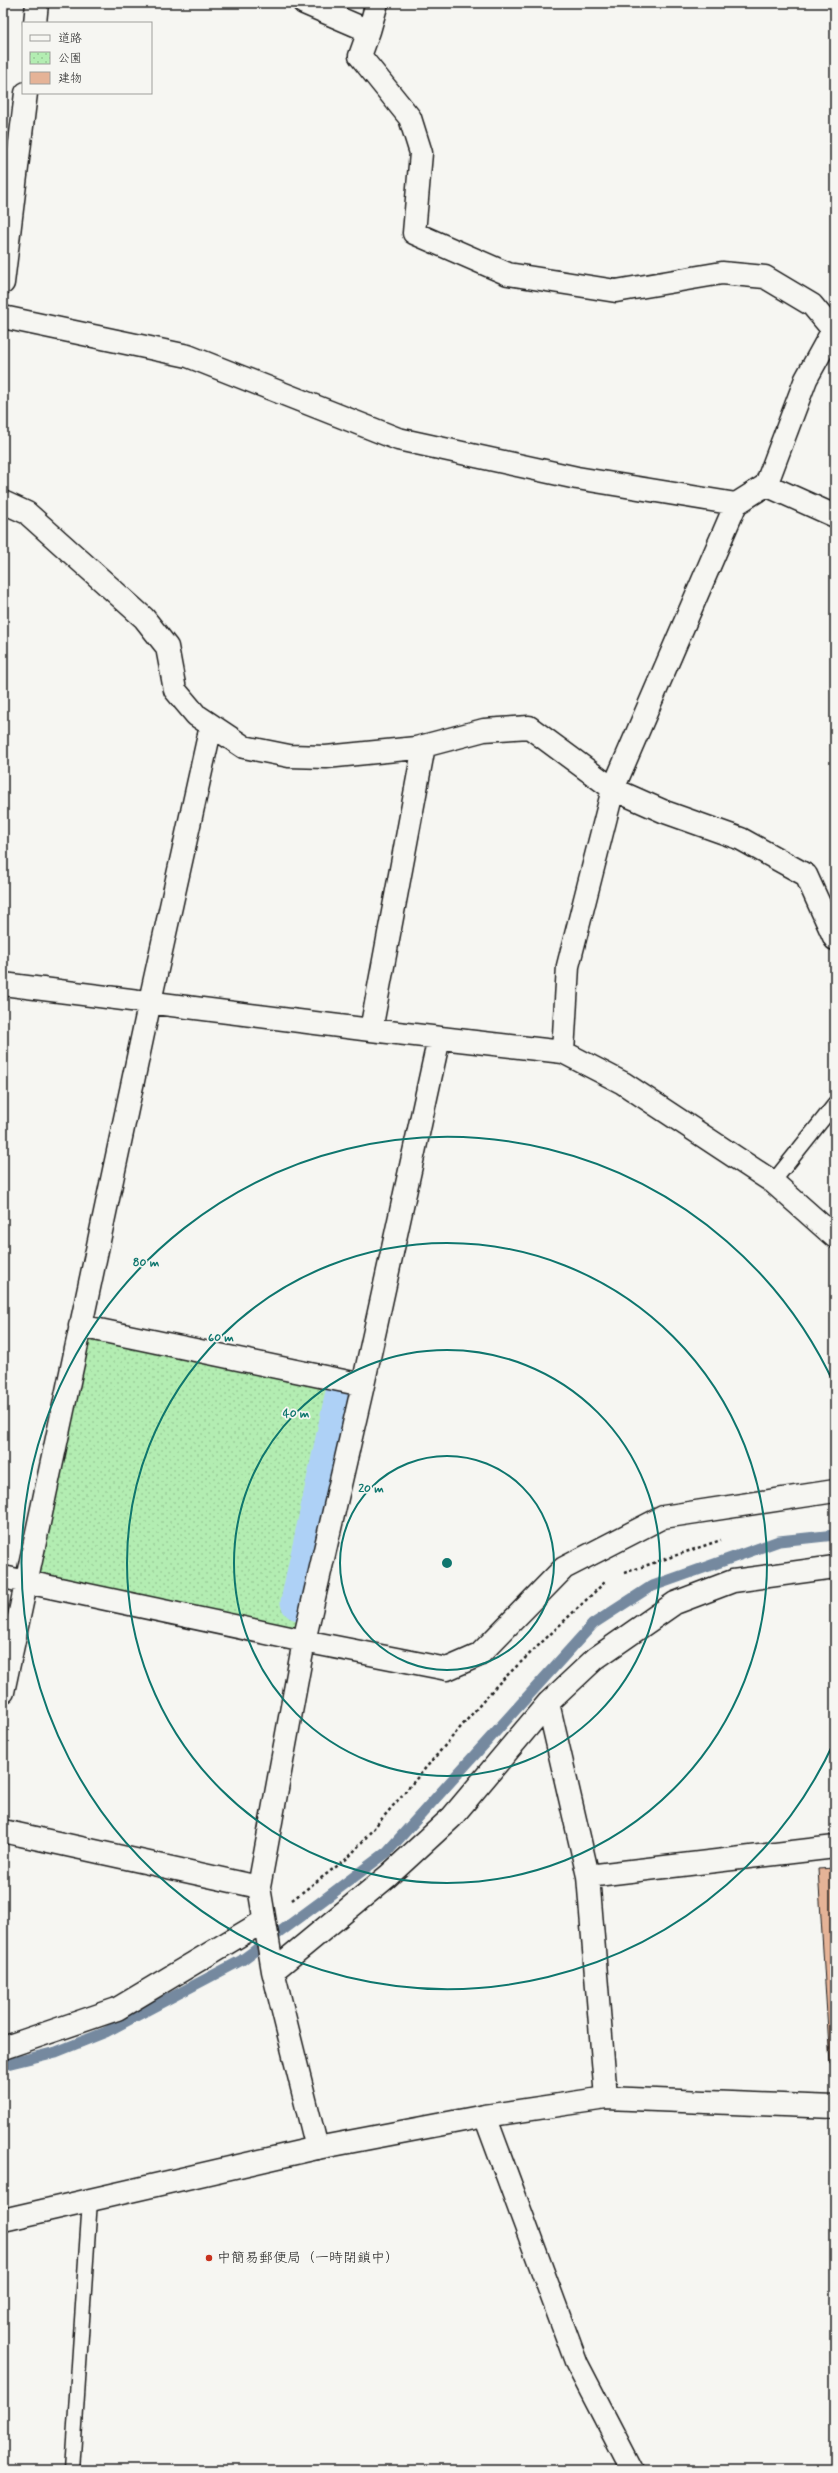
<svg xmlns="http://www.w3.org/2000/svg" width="838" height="2473" font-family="Mynerve,'Klee One',sans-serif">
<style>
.park{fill:url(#park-dots);stroke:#688467}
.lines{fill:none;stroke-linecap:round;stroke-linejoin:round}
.stream{stroke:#74899f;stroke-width:11}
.canal{stroke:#aed1f6;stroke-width:37}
.building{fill:#e5b397;stroke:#1c1c1c}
.service-casing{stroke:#1c1c1c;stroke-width:17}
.minor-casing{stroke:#1c1c1c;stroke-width:25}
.tertiary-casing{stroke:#1c1c1c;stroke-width:25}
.path{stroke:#1c1c1c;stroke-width:2.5;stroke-dasharray:3 3;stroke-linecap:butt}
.service{stroke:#f6f6f2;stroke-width:14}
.minor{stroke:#f6f6f2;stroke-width:22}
.tertiary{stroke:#f6f6f2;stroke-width:22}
.ring{fill:none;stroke:#0f766e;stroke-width:2}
.poi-dot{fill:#c8321e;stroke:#f6f6f2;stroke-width:1.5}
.labels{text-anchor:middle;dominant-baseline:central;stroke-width:3.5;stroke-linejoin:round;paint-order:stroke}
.poi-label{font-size:14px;fill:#1c1c1c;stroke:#f6f6f2;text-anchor:start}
.centre{fill:#0f766e;stroke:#f6f6f2;stroke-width:2}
.ring-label{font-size:12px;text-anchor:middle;font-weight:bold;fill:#0f766e;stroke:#f6f6f2;stroke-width:3.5;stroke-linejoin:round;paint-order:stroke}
</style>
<defs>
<pattern id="park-dots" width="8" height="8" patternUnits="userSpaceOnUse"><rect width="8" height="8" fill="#b3edb2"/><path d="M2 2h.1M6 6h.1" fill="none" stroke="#99cb98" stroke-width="1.8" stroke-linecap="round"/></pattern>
</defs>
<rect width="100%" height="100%" fill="#f6f6f2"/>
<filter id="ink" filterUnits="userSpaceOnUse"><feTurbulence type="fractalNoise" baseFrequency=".025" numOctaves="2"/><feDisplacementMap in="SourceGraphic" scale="8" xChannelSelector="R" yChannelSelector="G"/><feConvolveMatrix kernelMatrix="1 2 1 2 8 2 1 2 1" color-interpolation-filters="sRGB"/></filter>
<g filter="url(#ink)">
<path class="park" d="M80,1326L363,1385L304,1641L26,1582Z"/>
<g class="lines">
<path class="stream" d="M3,2065L56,2052L106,2032L242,1960L322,1901L387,1852L593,1624L650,1587L779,1541L835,1535"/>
<path class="canal" d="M299,1602L343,1397"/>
</g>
<path class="building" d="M835,1868V2063L830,2064L818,1869Z"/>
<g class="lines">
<defs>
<path id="service" d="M773,1182L835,1104
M72,2470L90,2200"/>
<path id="minor" d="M304,3L369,31L360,56L410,118L421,153L414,233L508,274L616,291L722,273L765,277L812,305L833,330L806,379L766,485L736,504L613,789L568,966L563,1052
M35,23L37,3
M369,31L377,3
M3,283L26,93
M3,317L188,356L398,439L577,478L736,504
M766,485L835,516
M3,502L27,513L144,618L167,647L175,690L196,715L244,747L289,756L326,757L416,748L484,730L529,727L613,789L665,812L741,839L806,875L835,939
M3,984L371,1030L563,1052L623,1083L773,1182L835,1237
M371,1030L424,746
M80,1326L363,1385
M3,1577L304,1641L447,1669L479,1655L564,1568L663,1517L835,1491
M3,1692L150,1001L211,726
M548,1703L588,1876L606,2098
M3,1831L259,1887
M588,1876L835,1847
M273,1971L388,1876L452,1817L548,1703L596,1658L675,1603L733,1581L835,1567
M3,2048L117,2009L264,1921
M485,2116L577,2364L632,2470
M317,2148L273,1971L259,1887L304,1641L363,1385L439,1038"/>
<path id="tertiary" d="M3,2220L317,2148L485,2116L606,2098L835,2107"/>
</defs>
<use href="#service" class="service-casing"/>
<use href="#minor" class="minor-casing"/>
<use href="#tertiary" class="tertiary-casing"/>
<path class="path" d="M624,1573L721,1540
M292,1900L349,1857L497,1685L605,1582"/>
<use href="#service" class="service"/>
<use href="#minor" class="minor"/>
<use href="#tertiary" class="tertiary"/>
</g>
</g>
<g class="ring">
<circle cx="447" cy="1563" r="107"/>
<circle cx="447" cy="1563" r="213"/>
<circle cx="447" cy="1563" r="320"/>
<path d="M835 1740A426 426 0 1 1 835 1386"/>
</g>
<circle class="poi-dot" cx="209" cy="2258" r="4"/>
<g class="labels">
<g class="poi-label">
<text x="217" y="2258">中簡易郵便局（一時閉鎖中）</text>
</g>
</g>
<circle cx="447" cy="1563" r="6" class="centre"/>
<g class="ring-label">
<text x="146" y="1266">80 m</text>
<text x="221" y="1341">60 m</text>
<text x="296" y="1417">40 m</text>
<text x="371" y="1492">20 m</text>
</g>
<rect width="838" height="2473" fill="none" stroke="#f6f6f2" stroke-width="16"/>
<rect x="8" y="8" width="822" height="2457" fill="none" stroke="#1c1c1c" stroke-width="1.5" filter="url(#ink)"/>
<rect x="22" y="22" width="130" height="72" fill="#f6f6f2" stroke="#9f9f9c"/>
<rect x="30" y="35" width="20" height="6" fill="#f6f6f2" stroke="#9f9f9c"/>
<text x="58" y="42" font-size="12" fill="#1c1c1c">道路</text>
<rect x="30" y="52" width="20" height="12" fill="url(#park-dots)" stroke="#9f9f9c"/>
<text x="58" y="62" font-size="12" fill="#1c1c1c">公園</text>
<rect x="30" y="72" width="20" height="12" fill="#e5b397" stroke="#9f9f9c"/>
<text x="58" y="82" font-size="12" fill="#1c1c1c">建物</text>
</svg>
